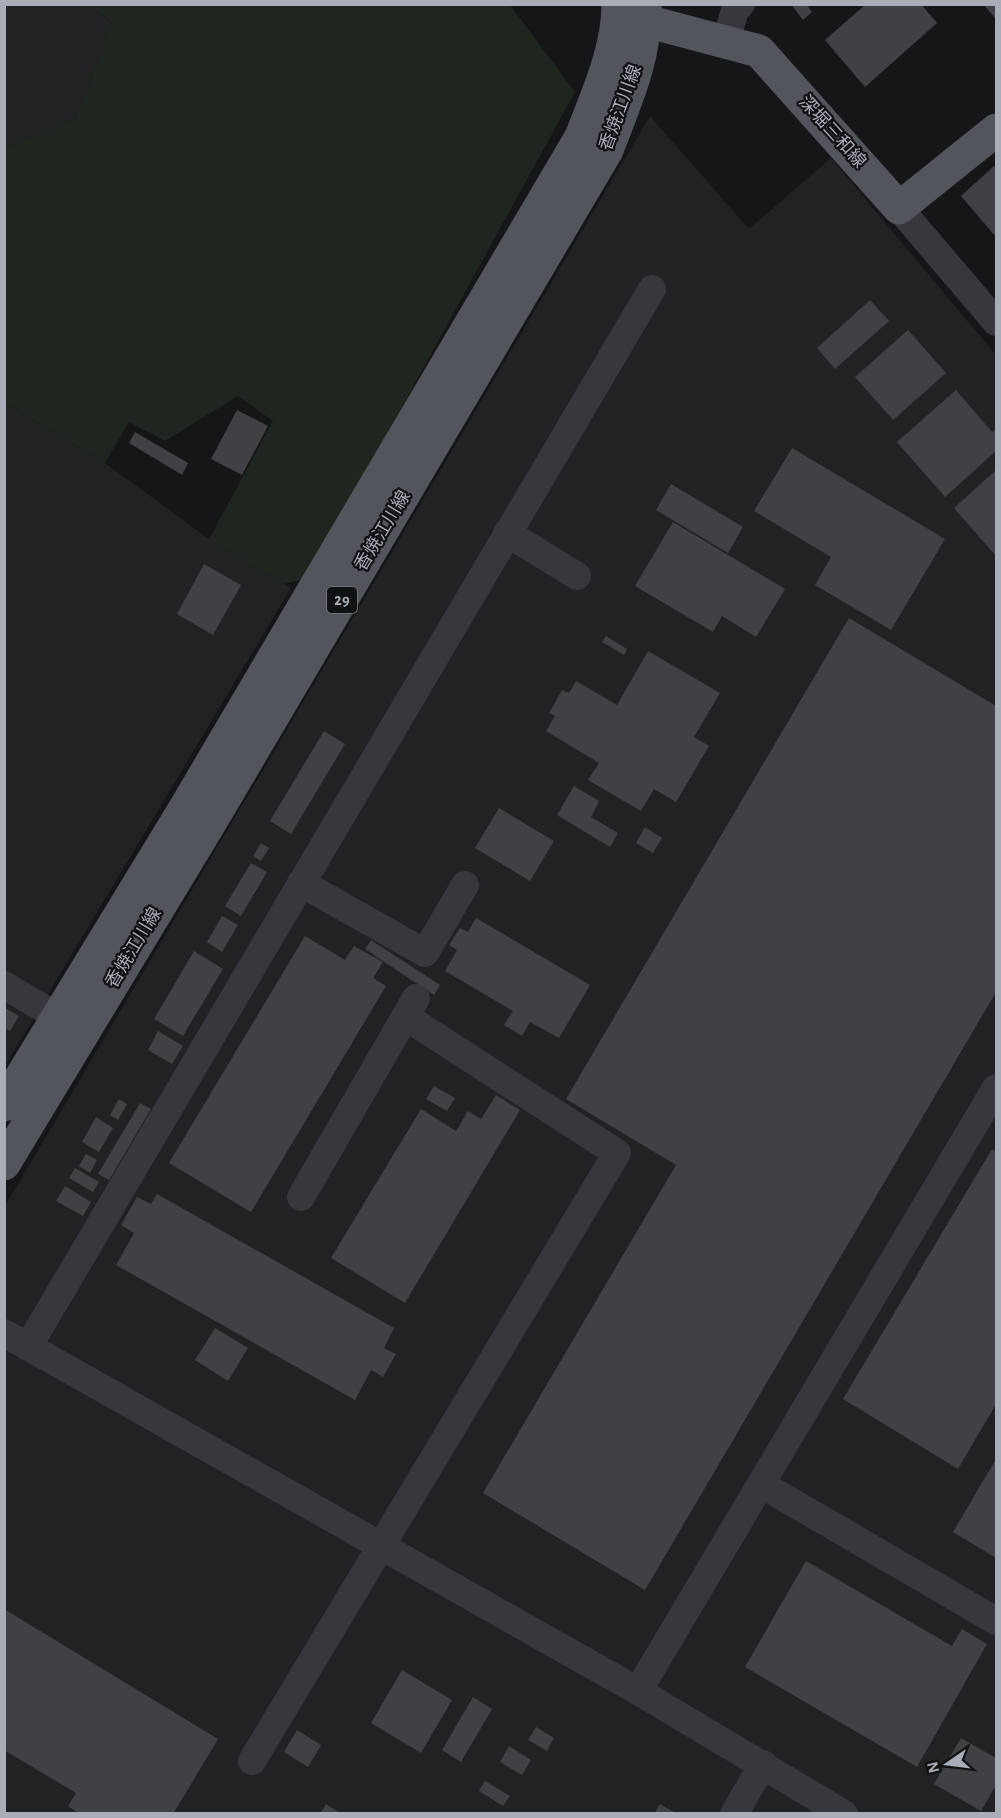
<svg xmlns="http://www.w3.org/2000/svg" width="1001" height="1818" font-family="'Alegreya Sans','Noto Sans JP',sans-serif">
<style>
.built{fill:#222225}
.green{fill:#1e261f}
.building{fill:#404145}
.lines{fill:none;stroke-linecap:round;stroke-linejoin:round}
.minor{stroke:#37383d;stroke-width:28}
.major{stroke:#53555c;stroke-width:33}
.labels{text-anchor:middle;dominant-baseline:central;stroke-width:4.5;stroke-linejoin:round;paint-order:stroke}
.shield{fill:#111113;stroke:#7b7e86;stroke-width:1.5}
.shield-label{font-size:16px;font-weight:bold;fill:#a8adb8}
.street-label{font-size:18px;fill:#a8adb8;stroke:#111113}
</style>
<rect width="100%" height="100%" fill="#161618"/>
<path class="built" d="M5,5H90L112,23L75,119L5,149Z
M650,116L749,229L831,158L996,355V1813L5,1814V1206Z
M5,402L105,463L209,539L291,588L5,1066Z"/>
<path class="green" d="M90,5H510L575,92L308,578L284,584L209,539L273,421L238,396L165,441L129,422L105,463L5,402L4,149L75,119L112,23Z"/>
<path class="building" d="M791,4H806L812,12L803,20Z
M866,4H921L937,23L865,87L825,40Z
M983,4H996V16L995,18Z
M994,166L996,169V237L961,196Z
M870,300L889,321L835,369L817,348Z
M908,330L946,373L893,420L855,377Z
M956,390L992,432L996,429V451L945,497L897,442Z
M237,410L268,426L242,475L211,459Z
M135,432L188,463L182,475L129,443Z
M792,448L945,539L891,630L815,585L831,557L754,511Z
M996,470V556L954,508Z
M671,484L743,527L728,553L656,510Z
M673,522L785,589L756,637L722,616L713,632L635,586Z
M204,564L241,585L213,635L177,614Z
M849,618L996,706V992L645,1590L483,1493L676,1165L566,1099Z
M606,636L627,649L624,655L602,642Z
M648,651L720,693L694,737L709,746L676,802L654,789L641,811L588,780L599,763L546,731L555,716L549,713L562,690L569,693L576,681L617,705Z
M324,731L345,744L291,834L270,821Z
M574,786L599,801L591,817L618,833L610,847L557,815Z
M499,808L554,841L530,881L475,848Z
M645,827L662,838L653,853L636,843Z
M261,843L269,848L261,861L253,856Z
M251,863L267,872L241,916L225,906Z
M222,916L238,925L222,952L207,942Z
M476,918L590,985L559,1038L530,1022L522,1036L504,1025L513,1011L445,971L457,950L449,945L460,928L468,932Z
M305,936L345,960L354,946L383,962L373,978L386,986L251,1212L169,1163Z
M371,940L440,985L434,995L365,949Z
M194,951L223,969L183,1036L154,1019Z
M4,1007L19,1016L10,1031L4,1028Z
M158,1031L183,1046L172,1064L148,1050Z
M434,1086L455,1098L447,1111L426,1099Z
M496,1095L520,1110L405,1303L331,1258L421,1109L456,1131L468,1111L481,1119Z
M119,1099L127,1104L118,1120L110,1115Z
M140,1103L151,1109L109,1180L98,1174Z
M96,1117L113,1128L99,1152L82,1142Z
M992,1149L996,1151V1404L958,1469L843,1399Z
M86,1154L97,1160L90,1173L79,1166Z
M75,1168L99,1182L93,1192L69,1178Z
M65,1186L91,1202L83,1216L56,1201Z
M157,1194L394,1328L384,1348L396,1354L383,1377L371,1370L355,1400L116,1265L134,1233L121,1225L137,1197L151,1204Z
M215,1328L248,1348L228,1381L195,1360Z
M996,1459V1558L953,1532Z
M806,1561L952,1646L962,1629L987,1644L917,1767L745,1667Z
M4,1609L218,1739L173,1814H80L68,1806L76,1793L4,1750Z
M402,1670L452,1700L421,1753L371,1723Z
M473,1697L492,1709L461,1762L442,1750Z
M536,1727L554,1738L547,1751L528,1740Z
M297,1730L321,1745L308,1767L284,1752Z
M961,1738L996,1758V1785L981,1811L934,1784Z
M509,1746L531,1760L522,1775L500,1762Z
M485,1781L510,1796L503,1806L479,1791Z
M326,1804L341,1814H320Z
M660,1804L677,1814H654Z"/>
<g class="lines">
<path class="minor" d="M725,43L735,10L741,4
M899,208L996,322
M507,533L577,576
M301,883L425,953L465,885
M4,985L58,1017
M301,1197L416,998
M4,1333L638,1691L844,1814
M28,1347L652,289
M761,1484L996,1621
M638,1691L996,1088
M252,1761L617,1153L406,1017
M734,1814L763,1764"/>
<path class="major" d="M646,21L759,51L899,208L996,130
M4,1105L185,808L581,137C597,95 618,50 618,4
M4,1164L210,823L607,150C625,103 647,55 645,4"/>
</g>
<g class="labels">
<rect class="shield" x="327" y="587" width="30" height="26" rx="4.5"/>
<g class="shield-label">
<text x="342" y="600">29</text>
</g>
<g class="street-label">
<text transform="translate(621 108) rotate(-70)">香焼江川線</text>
<text transform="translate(832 132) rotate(48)">深堀三和線</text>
<text transform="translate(383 531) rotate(-59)">香焼江川線</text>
<text transform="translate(134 948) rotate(-59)">香焼江川線</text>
</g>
</g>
<rect width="1001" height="1818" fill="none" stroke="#a8adb8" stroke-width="12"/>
<g transform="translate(947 1764) rotate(256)" stroke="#111113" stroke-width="4.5" paint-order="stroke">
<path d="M0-4.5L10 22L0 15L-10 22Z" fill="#a8adb8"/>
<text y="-9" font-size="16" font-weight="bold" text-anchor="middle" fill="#a8adb8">N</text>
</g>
</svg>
